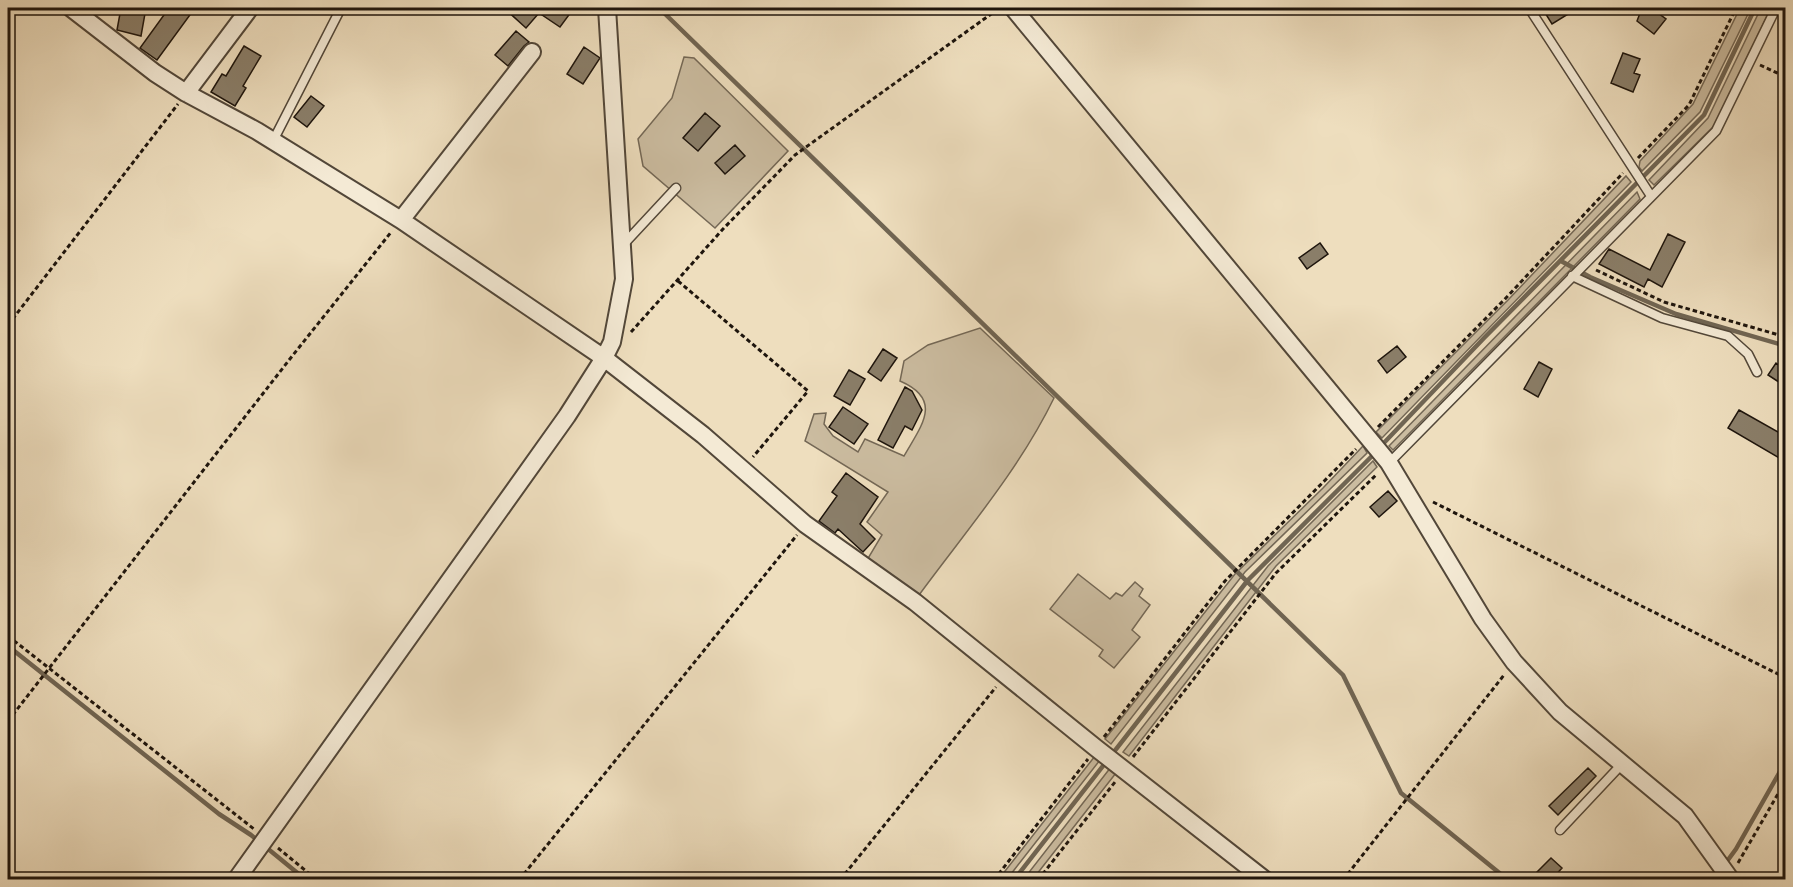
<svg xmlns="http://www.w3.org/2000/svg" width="1793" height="887" font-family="Cardo,serif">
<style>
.green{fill:#cbbca0;stroke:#746856;stroke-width:1.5}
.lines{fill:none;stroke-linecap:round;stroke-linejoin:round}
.stream{stroke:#706553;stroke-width:4.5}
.building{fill:#8a7e69;stroke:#1e150d;stroke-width:1.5}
.service-casing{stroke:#524739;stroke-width:11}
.minor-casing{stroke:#524739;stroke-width:20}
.path{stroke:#1e150d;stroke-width:3;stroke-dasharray:4.5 3;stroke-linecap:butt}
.service{stroke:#f4ead5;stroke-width:8}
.minor{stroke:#f4ead5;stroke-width:16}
</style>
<rect width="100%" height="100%" fill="#eedebe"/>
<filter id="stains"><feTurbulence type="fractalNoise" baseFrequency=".00333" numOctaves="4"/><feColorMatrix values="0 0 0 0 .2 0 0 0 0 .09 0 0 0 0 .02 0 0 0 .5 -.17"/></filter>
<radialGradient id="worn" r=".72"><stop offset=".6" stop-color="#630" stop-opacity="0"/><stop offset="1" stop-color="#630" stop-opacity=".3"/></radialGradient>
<path class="green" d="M1740,8H1751L1700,112L1642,171L1639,167L1640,161L1693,104Z
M1761,8H1771L1714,126L1654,185L1649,180L1708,118Z
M684,57L694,58L788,151L715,228L643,166L638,139L672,98Z
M1626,176L1631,182L1382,438L1376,432L1508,300Z
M1637,192L1640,199L1393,450L1389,446Z
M980,328L1054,398C1019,470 966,531 919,595L867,560L882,535L867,522L888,492L805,441L814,414L826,413L824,424L833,436L858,452L865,439L904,456C921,426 944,400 900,381L904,361L928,345Z
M1363,446L1367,453L1245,572L1111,744L1105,739L1235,574L1323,488Z
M1373,461L1377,467L1276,566L1129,756L1123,752L1268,566Z
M1078,574L1110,599L1116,593L1122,596L1135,582L1143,589L1139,596L1150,605L1132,630L1140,637L1114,668L1099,656L1103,650L1050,609Z
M1095,756L1100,760L1007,879L998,880Z
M1111,767L1116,773L1033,879L1023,880Z"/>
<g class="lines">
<path class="stream" d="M659,8L1343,675L1401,793L1508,880
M1561,261L1590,277L1676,314L1786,346
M1380,447L1484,338L1704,115L1755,8
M8,646L219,814L251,835L306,880
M1725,864L1736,849L1786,761
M1014,880L1248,580L1375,453
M1710,880L1719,871"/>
</g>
<path class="building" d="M121,8H146L141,36L117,30Z
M169,8H195L157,60L140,48Z
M504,8H574L560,27L539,13L526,28Z
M1542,8H1578L1552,24Z
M1642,8H1651L1666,19L1654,34L1637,21Z
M516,31L529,42L524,46L508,66L495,55Z
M244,46L261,56L243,86L246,88L235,106L211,92L222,74L226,76Z
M584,47L600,58L583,84L567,74Z
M1623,53L1640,59L1634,73L1640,75L1633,92L1611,83Z
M311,96L324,106L307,127L294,117Z
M705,113L720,126L698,151L683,138Z
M735,145L745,156L725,174L715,163Z
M1668,234L1685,242L1662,287L1648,279L1644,287L1599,264L1609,249L1650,270Z
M1320,243L1328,254L1307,269L1299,258Z
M1397,346L1406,357L1387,373L1378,361Z
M883,349L897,358L881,381L868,372Z
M1539,362L1552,369L1538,397L1524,389Z
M1776,363L1785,370V386L1768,375Z
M849,370L865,379L850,405L834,396Z
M905,387L912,391L922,410L912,430L905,426L893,448L878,440Z
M843,407L868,424L854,444L829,427Z
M1739,410L1785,436V452L1781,459L1728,428Z
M846,473L878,497L860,524L875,539L863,552L838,529L835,533L819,521L837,496L832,492Z
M1388,491L1397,501L1379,517L1370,507Z
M1588,768L1596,776L1558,815L1549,806Z
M1551,858L1562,868L1552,879H1530Z"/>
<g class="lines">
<defs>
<path id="service" d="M1529,8L1651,196
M273,141L341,8
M623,245L676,188
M1572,276L1662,318L1728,336L1748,354L1757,372
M1389,463L1716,131L1776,8
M1560,830L1622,764"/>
<path id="minor" d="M71,8L155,73L186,93L257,131L401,220L604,358L703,435L805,524L915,602L1096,748L1265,880
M1013,8L1389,463L1483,619L1514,662L1560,712L1685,816L1731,880
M186,93L250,8
M401,220L532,52
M236,880L567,416L604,358L612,342L624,279L607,8"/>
</defs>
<use href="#service" class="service-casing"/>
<use href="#minor" class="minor-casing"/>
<path class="path" d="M1760,65L1786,77
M1638,158L1689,105L1736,8
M1596,270L1664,302L1786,337
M678,281L808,391L753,457
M8,325L178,104
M631,332L723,229L795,155L998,9
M1378,427L1504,300L1623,173
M1433,502L1786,678
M8,636L254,829
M8,721L293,355L392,231
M1104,737L1225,581L1356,449
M1133,757L1276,573L1377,474
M278,848L317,880
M1738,863L1786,780
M519,880L797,535
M840,880L996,687
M994,880L1088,759
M1038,880L1115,782
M1343,880L1504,675"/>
<use href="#service" class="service"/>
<use href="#minor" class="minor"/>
</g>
<rect width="1793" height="887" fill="none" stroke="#eedebe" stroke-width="30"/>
<rect x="9" y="9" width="1775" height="869" fill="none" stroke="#1e150d" stroke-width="3"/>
<rect x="15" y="15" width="1763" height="857" fill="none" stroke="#1e150d" stroke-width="1.5"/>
<rect width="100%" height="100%" filter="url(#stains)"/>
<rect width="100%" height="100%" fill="url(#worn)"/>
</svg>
